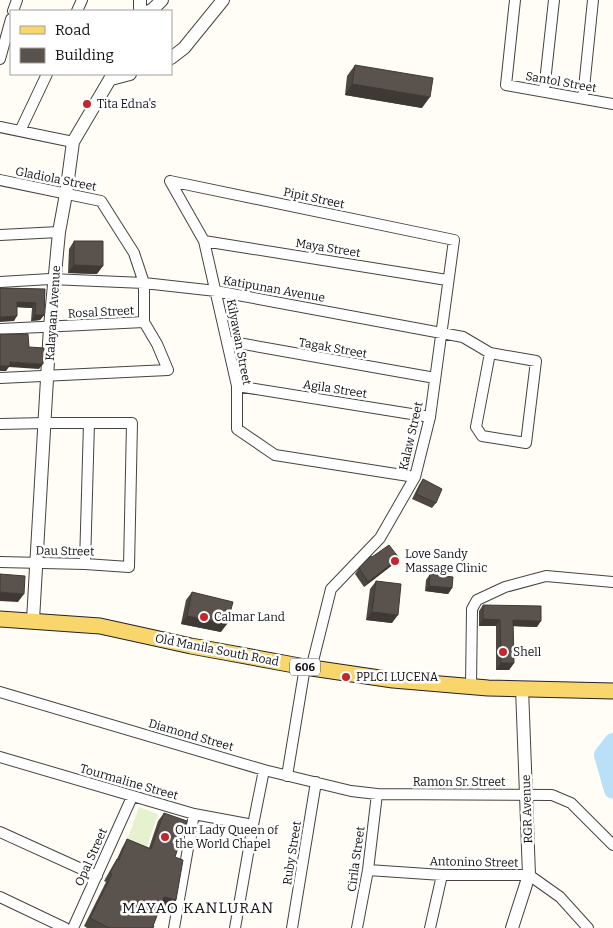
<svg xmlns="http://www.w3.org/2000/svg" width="613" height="928" font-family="Bitter,serif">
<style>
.pitch{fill:#e6f2cf}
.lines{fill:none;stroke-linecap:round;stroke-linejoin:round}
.river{stroke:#b9e0f7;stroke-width:18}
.minor-casing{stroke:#444;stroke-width:12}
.tertiary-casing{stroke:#444;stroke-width:14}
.primary-casing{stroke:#222;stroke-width:17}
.minor{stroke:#fff;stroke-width:10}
.tertiary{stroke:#fff;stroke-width:12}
.primary{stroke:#f9d66b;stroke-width:15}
.wall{fill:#4d4742}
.shaded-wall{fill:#3f3936}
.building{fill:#5a524d;stroke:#3f3936}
.poi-dot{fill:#c4262e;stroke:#fff;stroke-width:2}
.labels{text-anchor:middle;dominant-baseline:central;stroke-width:5;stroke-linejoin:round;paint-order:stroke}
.shield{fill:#fff;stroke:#585858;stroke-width:1}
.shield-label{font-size:11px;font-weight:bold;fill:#111}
.street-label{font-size:12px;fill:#111;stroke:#fff}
.poi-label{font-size:12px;fill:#111;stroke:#fff;text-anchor:start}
.quarter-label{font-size:15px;letter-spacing:1px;fill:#111;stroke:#fff}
</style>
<rect width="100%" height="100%" fill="#fffdf5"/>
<path class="pitch" d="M139,807L158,814L146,850L126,843Z"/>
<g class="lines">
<path class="river" d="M613,742L603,755L613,790"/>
<defs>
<path id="minor" d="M515,0L506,85L613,104
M13,11L17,0
M77,11L82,0
M0,59L11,19
M544,91L554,0
M583,98L593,0
M0,127L73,142
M20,131L47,74
M0,180L101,201L134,253L144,283V322L157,344L168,370L0,378
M170,181L454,240L430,417L415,477L380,538L331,589L311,669
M170,181L204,241L237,386V429L275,455L415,477
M0,235L59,232
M204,241L447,280
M0,282L50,279L144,283L216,291L463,337L490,353L536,361L526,443L482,436L476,427L490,353
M0,329L144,322
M227,341L435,378
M237,386L430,417
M0,424L46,423H132L129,567L85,564L0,562
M85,564L89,423
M471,686L472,609L477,600L505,587L546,576L613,582
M0,692L264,770L351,791L377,794L552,795L571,803L613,845
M0,757L194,814L253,825
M287,776L305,667
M0,832L97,876
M368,870L442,875H529L560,897L588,928
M0,897L65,928
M73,928L132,797
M174,928L194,814
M235,928L253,825L264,770
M292,928L316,782
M357,928L368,870L377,794
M430,928L442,875"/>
<path id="tertiary" d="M140,11V0
M149,11L153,9L162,0
M171,58L184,48L223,0
M111,79L130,74
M33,620L50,327L59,232L66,194L73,142L113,74
M512,928L529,875L522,688"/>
<path id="primary" d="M0,619L100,626L191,646L305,667L393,680L488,688L613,691"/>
</defs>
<use href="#minor" class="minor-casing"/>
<use href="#tertiary" class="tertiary-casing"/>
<use href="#primary" class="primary-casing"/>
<use href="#minor" class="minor"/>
<use href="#tertiary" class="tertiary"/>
<use href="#primary" class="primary"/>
</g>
<path class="wall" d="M355,65L422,108L345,95L347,76Z
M74,241L97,274L68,273L69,249Z
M0,288L45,289L44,315L40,320L31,321L32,308L17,307L14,321Z
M423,479L436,503L432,508L412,499L419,485Z
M372,557L395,563L364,587L355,574L359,568Z
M430,574L452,588L448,594L425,591L426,580Z
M376,581L392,623L366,620L370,589Z
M192,592L221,632L181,624L186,600Z
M483,605L537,627L513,626L514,663L509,670H496V626H479V611Z
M164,813L175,857L176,900L171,908L161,906L153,926V928H87L84,926L106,882L104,881L112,867L117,859L122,848L127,839L149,848L158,821Z"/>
<path class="shaded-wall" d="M352,84L430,97L422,108L345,95Z
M74,265L103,266L97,274L68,273Z
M17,302L36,303L32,308L13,307Z
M35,315H44L40,320L31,321Z
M17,316L14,321L0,322V317Z
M10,362L43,364L39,369L9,367L6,371H0V366Z
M399,558L395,563L364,587L368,582Z
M429,586L452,588L448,594L425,591Z
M0,592L24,594L18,602L0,601Z
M372,612L398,615L392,623L366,620Z
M187,616L227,624L221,632L181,624Z
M483,619L500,620L496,626H479Z
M513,620L541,621L537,627L509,626Z
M501,663H514L509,670H496Z
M164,897L176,900L171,908L158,905Z"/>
<path class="building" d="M355,65L433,78L430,97L352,84Z
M74,241H103V266L74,265Z
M0,288L45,289L44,315H35L36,303L17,302V316L0,317Z
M0,334H28L29,347L44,348L43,364L10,362V366H0Z
M423,479L442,489L436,503L416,494Z
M389,545L399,558L368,582L359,568L371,556L372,557Z
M0,574L25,576L24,594L0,592Z
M430,574L453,577L452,588L429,586Z
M376,581L401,584L398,615L372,612Z
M192,592L233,602L227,624L187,616Z
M483,605L541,606V621L513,620L514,663H501L500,620L483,619Z
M164,813L187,821L175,857L183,860L176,900L164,897L153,926H154L153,928H109L90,918L112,874L110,873L117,859L119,860L127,839L151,849Z"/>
<g class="poi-dot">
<circle cx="87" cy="104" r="5"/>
<circle cx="395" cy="561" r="5"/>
<circle cx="204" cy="617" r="5"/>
<circle cx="503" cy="652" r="5"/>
<circle cx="346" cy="677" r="5"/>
<circle cx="165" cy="837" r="5"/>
</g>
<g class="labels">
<rect class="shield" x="290" y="658.5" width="30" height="17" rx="4"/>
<g class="shield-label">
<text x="305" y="667">606</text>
</g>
<g class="street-label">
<text transform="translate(561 82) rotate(10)">Santol Street</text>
<text transform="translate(56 179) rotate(11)">Gladiola Street</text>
<text transform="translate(314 198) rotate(12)">Pipit Street</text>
<text transform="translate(328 248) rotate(9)">Maya Street</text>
<text transform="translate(274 289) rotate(10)">Katipunan Avenue</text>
<text transform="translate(101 312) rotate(-3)">Rosal Street</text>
<text transform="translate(53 313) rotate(-86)">Kalayaan Avenue</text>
<text transform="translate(239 342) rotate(79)">Kilyawan Street</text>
<text transform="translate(333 348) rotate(10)">Tagak Street</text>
<text transform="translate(335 389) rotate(9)">Agila Street</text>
<text transform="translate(411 436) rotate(-77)">Kalaw Street</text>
<text transform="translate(65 551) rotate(1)">Dau Street</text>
<text transform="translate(217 650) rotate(11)">Old Manila South Road</text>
<text transform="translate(191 735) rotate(16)">Diamond Street</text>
<text transform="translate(129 782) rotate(16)">Tourmaline Street</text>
<text x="459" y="782">Ramon Sr. Street</text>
<text transform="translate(527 809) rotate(-92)">RGR Avenue</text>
<text transform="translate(292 853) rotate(-81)">Ruby Street</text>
<text transform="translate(91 857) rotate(-66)">Opal Street</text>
<text transform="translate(356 859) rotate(-82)">Cirila Street</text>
<text transform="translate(474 862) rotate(1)">Antonino Street</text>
</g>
<g class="poi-label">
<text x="97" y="104">Tita Edna's</text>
<text x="405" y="554">Love Sandy<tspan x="405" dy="14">Massage Clinic</tspan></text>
<text x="214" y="617">Calmar Land</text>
<text x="513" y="652">Shell</text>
<text x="356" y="677">PPLCI LUCENA</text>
<text x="175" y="830">Our Lady Queen of<tspan x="175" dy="14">the World Chapel</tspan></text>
</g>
<g class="quarter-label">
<text x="198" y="908">MAYAO KANLURAN</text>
</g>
</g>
<rect x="10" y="10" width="162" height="65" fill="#ffffff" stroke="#a0a0a0"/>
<rect x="20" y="26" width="25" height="8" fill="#f9d66b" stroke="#a0a0a0"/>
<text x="55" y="35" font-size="15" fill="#111111">Road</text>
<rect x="20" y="48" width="25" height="15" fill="#5a524d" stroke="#a0a0a0"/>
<text x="55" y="60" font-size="15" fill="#111111">Building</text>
</svg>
